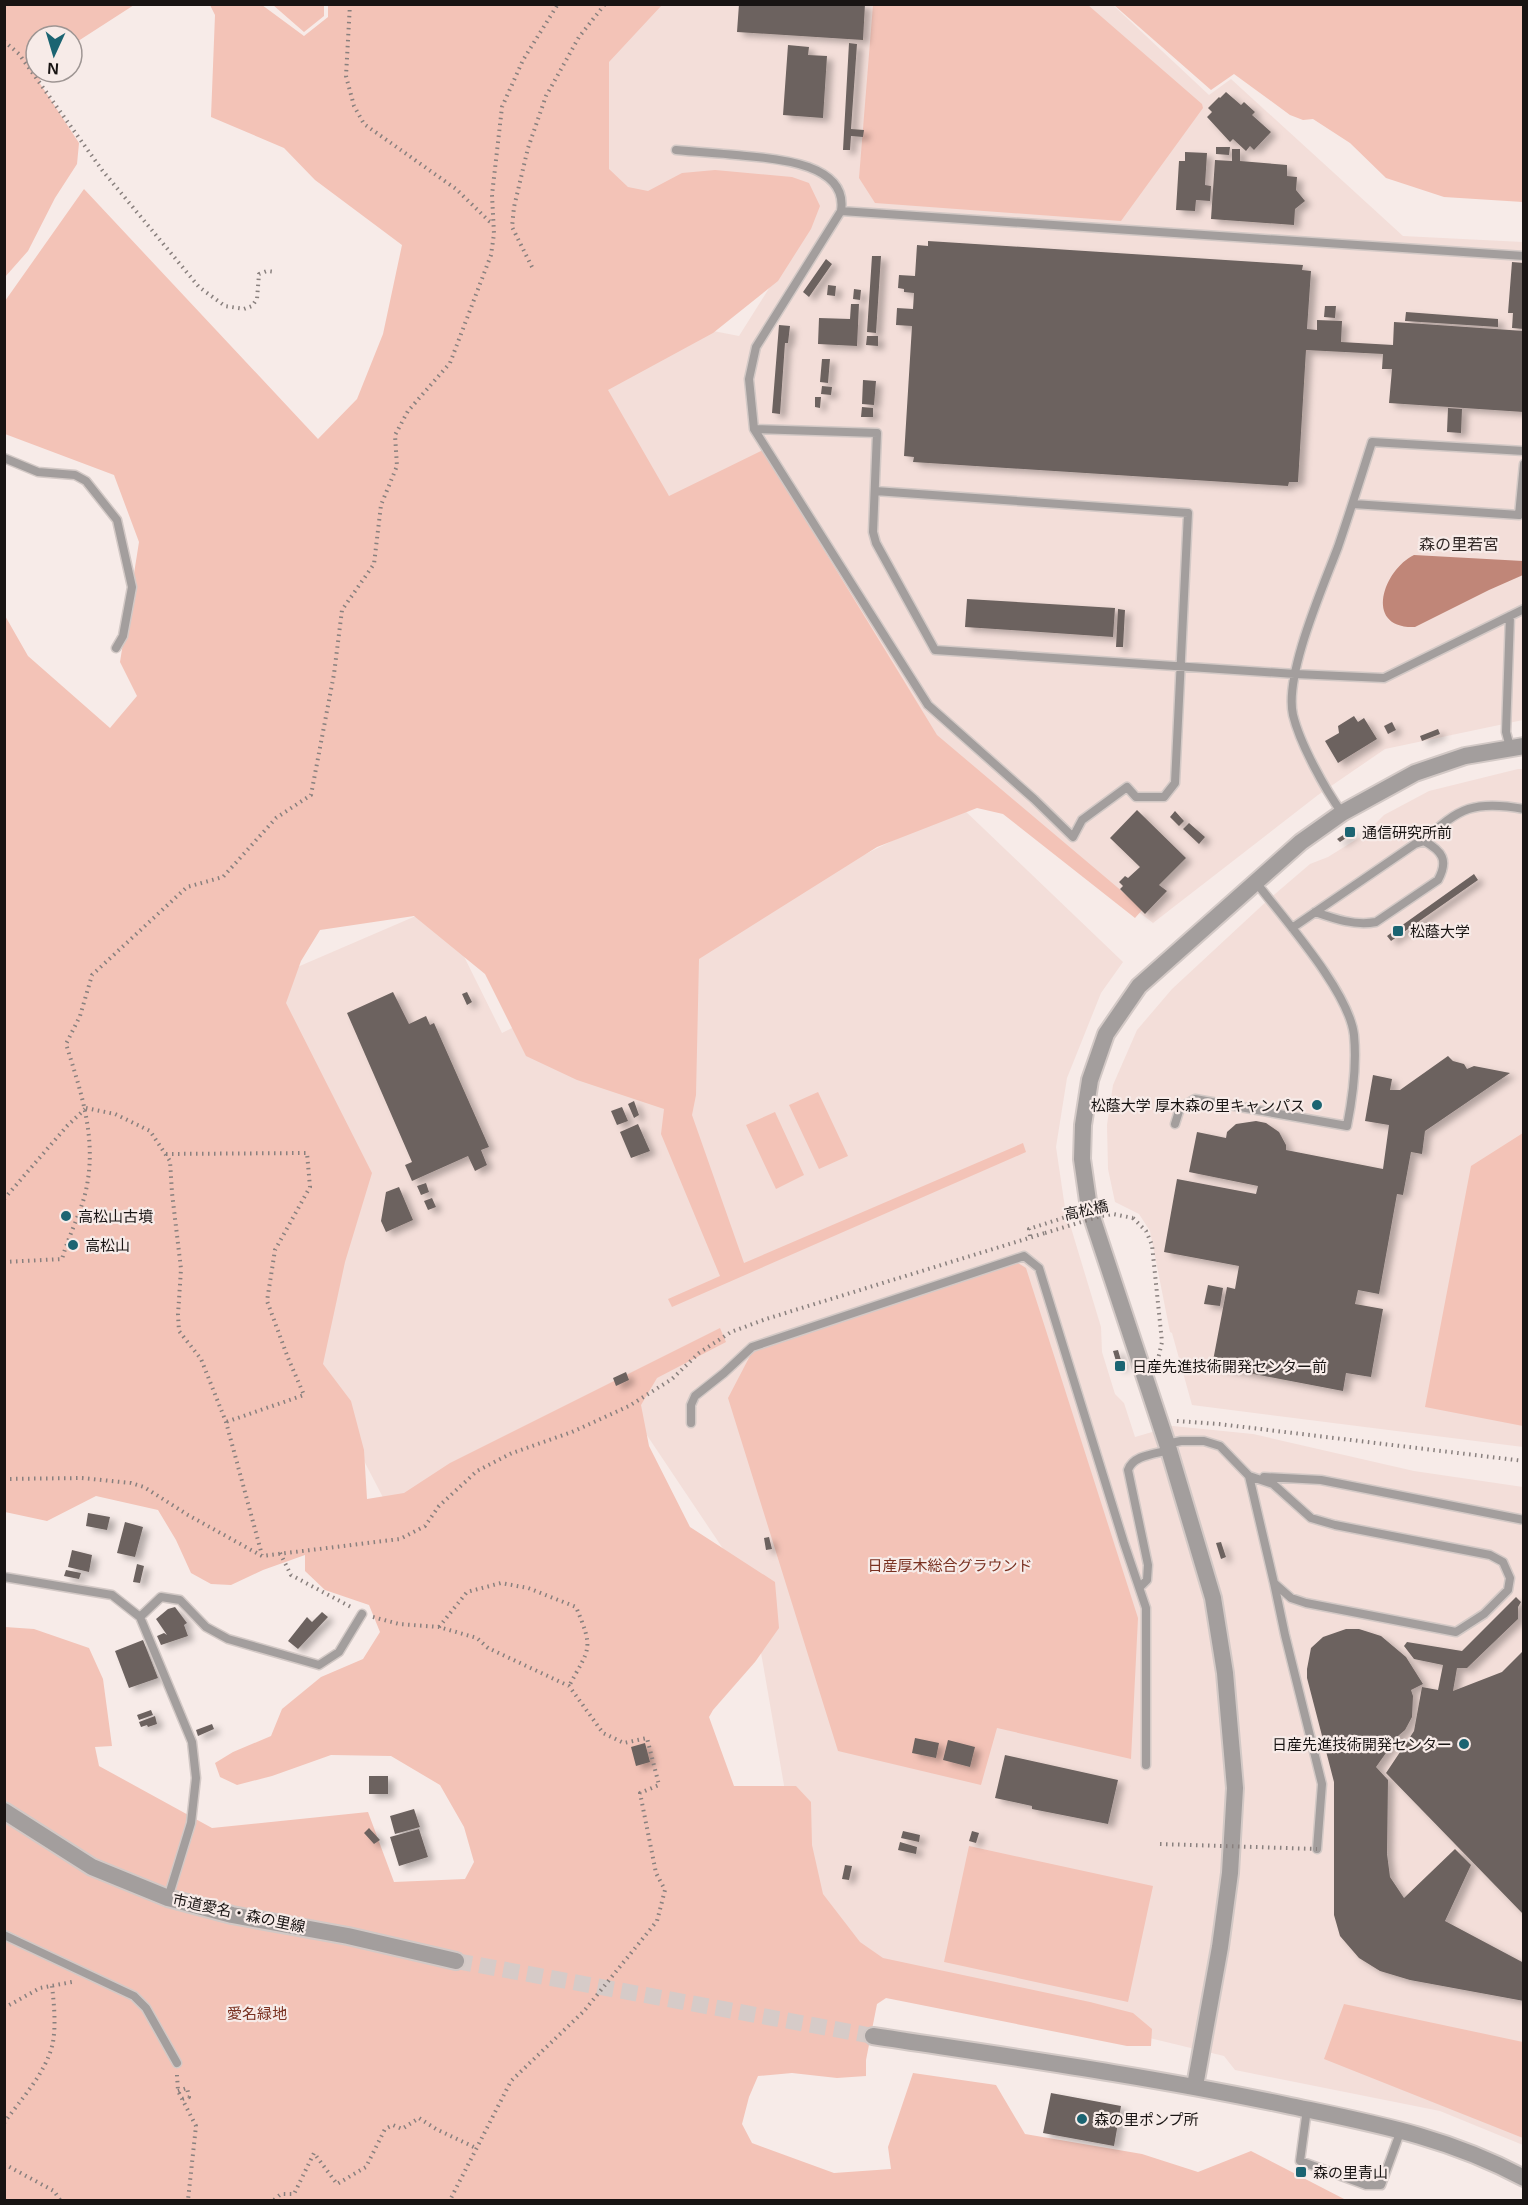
<svg xmlns="http://www.w3.org/2000/svg" width="1528" height="2205" font-family="Helvetica,'Noto Sans JP',sans-serif">
<style>
.built{fill:#f3ded9}
.green{fill:#f3c3b7}
.water{fill:#c08678}
.building{fill:#6c625f;filter:url(#shadow)}
.lines{fill:none;stroke-linecap:round;stroke-linejoin:round}
.tertiary-tunnel{stroke:#d6cbc8;stroke-width:16;stroke-dasharray:16 8;stroke-linecap:butt}
.service-casing{stroke:#d3c9c6;stroke-width:11}
.tertiary-casing{stroke:#d3c9c6;stroke-width:20}
.path{stroke:#89807e;stroke-width:4;stroke-dasharray:1.5 4.5;stroke-linecap:butt}
.service{stroke:#a39e9d;stroke-width:8}
.tertiary{stroke:#a39e9d;stroke-width:16}
.path-bridge{stroke:#89807e;stroke-width:4;stroke-dasharray:1.5 4.5;stroke-linecap:butt}
.poi-dot{fill:#1b6472;stroke:#f7ebe8;stroke-width:2}
.labels{text-anchor:middle;dominant-baseline:central;stroke-width:4.5;stroke-linejoin:round;paint-order:stroke}
.poi-label{font-size:15px;fill:#181413;stroke:#f7ebe8;text-anchor:start}
.street-label{font-size:15px;fill:#181413;stroke:#f7ebe8}
.park-label{font-size:15px;fill:#793121;stroke:#f7ebe8}
.neighbourhood-label{font-size:16px;fill:#342b29;stroke:#f7ebe8}
</style>
<defs>
<filter id="shadow"><feDropShadow dx="6" dy="4" stdDeviation="3" flood-color="#0004"/></filter>
</defs>
<rect width="100%" height="100%" fill="#f7ebe8"/>
<path class="built" d="M584,5H1113L1209,95L1231,79L1403,236L1523,242V720L1385,749L1318,795L1153,923L923,747L669,510L597,388L703,329L739,336L810,223L501,201Z
M1518,769H1523V1447L1192,1405L1172,1333L1170,1332L1150,1231L1139,1214L1115,1202L1108,1169L1107,1125L1113,1085L1137,1030L1172,989L1269,899L1310,864L1328,857L1365,834L1384,815L1429,791Z
M961,807L1123,962L1101,993L1067,1078L1056,1147L1065,1208L1101,1327L1102,1352L1115,1394L1124,1403L1135,1437L1173,1426L1253,1434L1414,1471L1523,1487V2145L1440,2111L1235,2070L1224,2056L872,1971L804,1901L750,1589L624,1401L388,1507L265,1271L258,984L439,906L502,1033Z"/>
<path class="green" d="M5,4L134,5L72,45V36H36V72H44L39,82L79,143L77,164L55,198L28,251L5,277Z
M210,5H262L304,36L328,17V5H662L609,62V169L628,187L648,191L682,173L715,170L792,177L809,183L820,206L811,229L778,281L713,333L608,390L669,496L763,450L937,735L1143,909L1135,918L1003,814L977,808L877,847L699,959L696,1095L692,1115L744,1263L1023,1143L1026,1152L672,1307L668,1299L720,1276L661,1134L664,1109L577,1080L526,1056L485,974L414,916L320,930L301,961L286,1003L372,1173L345,1262L323,1364L351,1401L364,1450L367,1499L404,1493L450,1463L720,1328L726,1342L657,1378L641,1405L649,1446L690,1527L775,1582L779,1628L755,1662L713,1710L709,1717L734,1786H796L811,1802L812,1845L823,1894L860,1942L883,1958L1090,2002L1133,2013L1152,2029L1151,2046H1127L886,1998L877,2004L866,2060V2076L837,2078L792,2073L758,2076L749,2097L742,2124L752,2143L834,2173L891,2169L888,2147L913,2073L996,2085L1025,2134L1142,2154L1198,2172L1251,2151L1346,2200H5V1627L34,1629L89,1648L103,1679L112,1746L95,1747L99,1766L212,1828L368,1812L394,1882L465,1879L474,1862L464,1827L440,1785L391,1756L331,1755L272,1776L237,1785L220,1777L215,1763L233,1752L271,1736L282,1709L321,1677L363,1659L380,1632L369,1605L325,1590L305,1571V1555L263,1570L231,1585L211,1584L191,1573L176,1540L158,1510L96,1496L47,1521L5,1512L4,614L28,656L110,728L137,696L120,662L139,542L114,475L5,434V301L84,189L318,439L357,399L383,334L402,245L315,180L284,148L211,117L215,15Z
M273,5H324V16L304,32Z
M873,5H1088L1202,104L1203,108L1121,221L875,203L859,178Z
M1114,5H1523V202L1444,197L1386,178L1350,143L1313,119L1303,120L1290,115L1234,74L1211,90Z
M818,1092L848,1156L819,1169L789,1105Z
M775,1112L804,1175L776,1189L746,1125Z
M1523,1133V1426L1425,1407L1471,1166Z
M1015,1261L1026,1268L1138,1618L1131,1759L997,1728L981,1785L838,1751L728,1398L752,1352Z
M969,1846L1153,1886L1128,2002L944,1962Z
M1344,2004L1523,2042V2138L1324,2059Z"/>
<path class="water" d="M1414,555L1523,561V575L1489,590L1415,627C1363,629 1383,570 1414,555Z"/>
<path class="building" d="M739,4H865L863,40L737,32Z
M849,43L857,44L851,129L864,130L863,137L851,136L850,150H843Z
M788,45L809,47L808,55L827,56L823,118L783,115Z
M1226,92L1241,105L1244,102L1255,112L1252,115L1271,132L1254,150L1250,146L1246,151L1233,139L1230,142L1207,117L1212,112L1208,108L1219,97L1220,98Z
M1216,147H1230L1229,155L1216,154Z
M1232,149H1240V161L1287,165V176L1297,177L1296,190L1305,201L1295,209L1294,225L1211,219L1215,160L1232,161Z
M1185,152L1207,153L1205,185L1211,186L1210,201L1196,200L1195,211L1176,210L1179,161H1185Z
M928,241L1303,265L1302,270L1311,271L1307,329L1317,330V320L1342,321L1341,342L1393,345L1394,322L1524,331V412L1389,403L1392,369H1382L1383,354L1306,350L1298,482H1289L1288,486L913,462L914,457L904,456L912,326L896,325L897,308L913,309L914,293L904,292V289L898,288L899,275L915,276L917,245L928,246Z
M872,256H881L876,333L867,332Z
M826,259L832,264L809,297L803,292Z
M1512,262L1524,263V329L1512,328L1513,313H1508Z
M828,285L836,286L835,296L827,295Z
M854,289L861,290L860,300L853,299Z
M851,304H859L857,346L818,344L819,318L850,319Z
M1325,306H1336L1335,318L1324,317Z
M1406,312L1498,319V327L1405,321Z
M779,325L790,326L788,343H785L780,414L772,413Z
M867,336H878V346L866,345Z
M822,359H830L828,383L820,382Z
M863,380L876,381L874,405L862,404Z
M822,386L832,387L831,395L821,394Z
M815,397H821L820,408L815,407Z
M862,407L873,408V417H861Z
M1448,408L1462,409L1461,433L1447,432Z
M967,599L1115,608L1113,637L965,627Z
M1118,609L1125,610L1123,647H1116Z
M1354,716L1358,722L1364,718L1377,739L1338,763L1325,741L1339,733L1338,726Z
M1392,722L1396,730L1388,734L1384,726Z
M1438,729L1440,734L1422,741L1420,736Z
M1137,810L1186,858L1159,885L1167,891L1145,914L1120,889L1123,886L1119,882L1125,876L1128,878L1140,867L1110,838Z
M1175,811L1184,821L1179,826L1170,817Z
M1189,823L1205,837L1199,844L1183,829Z
M1351,830L1354,833L1340,842L1337,839Z
M1474,874L1478,880L1391,941L1387,936Z
M393,992L409,1024L426,1016L430,1025L434,1023L489,1147L481,1150L487,1165L475,1171L468,1156L412,1181L405,1165L412,1162L347,1013Z
M467,992L472,1002L467,1005L462,994Z
M1448,1056L1453,1061L1464,1064L1467,1069L1474,1066L1510,1073L1425,1131L1422,1154L1411,1152L1403,1195L1397,1194L1379,1294L1358,1290L1355,1304L1383,1309L1371,1377L1346,1373L1343,1391L1212,1366L1227,1287L1235,1289L1239,1266L1164,1252L1177,1179L1256,1194L1258,1186L1189,1172L1197,1132L1226,1138L1227,1132L1236,1124L1256,1121L1266,1123L1279,1132L1286,1145V1150L1383,1169L1389,1125L1365,1121L1373,1075L1392,1079L1390,1090H1400Z
M634,1101L639,1115L634,1118L628,1104Z
M622,1107L628,1121L617,1125L611,1111Z
M638,1124L650,1151L631,1158L620,1132Z
M426,1183L429,1192L421,1195L417,1186Z
M399,1187L413,1220L386,1232L381,1221L386,1192Z
M432,1198L436,1207L428,1210L424,1201Z
M1208,1285L1223,1288L1220,1306L1204,1304Z
M1118,1350L1123,1367L1118,1368L1113,1351Z
M626,1372L629,1380L616,1386L613,1378Z
M88,1513L110,1517L107,1530L86,1526Z
M125,1522L143,1527L135,1557L117,1553Z
M769,1537L772,1549L766,1550L764,1538Z
M1221,1542L1226,1557L1221,1559L1216,1543Z
M72,1550L92,1555L89,1572L68,1567Z
M137,1564L144,1566L140,1583L133,1582Z
M66,1570L81,1573L79,1579L64,1576Z
M1516,1597L1521,1602L1518,1607V1619L1467,1668H1457L1453,1691L1502,1672L1524,1650V1915L1386,1773L1414,1731L1422,1687L1438,1690L1443,1665L1414,1659L1404,1646L1407,1642L1462,1651Z
M175,1607L187,1623L184,1625L188,1636L161,1645L157,1636L164,1633L167,1635L156,1619L168,1609Z
M322,1612L328,1617L298,1649L288,1641L307,1617L312,1622Z
M1346,1629H1359L1381,1636L1406,1657L1423,1684L1411,1690L1413,1696L1412,1717L1405,1730L1398,1736L1376,1767L1388,1780L1387,1854L1390,1877L1404,1898L1455,1849L1471,1865L1445,1921L1524,1963V2001L1410,1980L1380,1971L1359,1958L1340,1936L1334,1915V1782L1307,1678V1669L1311,1648L1323,1637Z
M143,1640L158,1678L129,1688L115,1651Z
M151,1710L153,1715L139,1720L137,1715Z
M155,1716L157,1724L148,1727L147,1725L141,1727L139,1722Z
M212,1724L214,1729L198,1736L196,1730Z
M915,1738L939,1743L936,1758L912,1753Z
M948,1740L975,1747L970,1767L943,1760Z
M645,1743L650,1762L636,1766L631,1747Z
M1005,1755L1118,1780L1108,1824L1032,1809V1806L995,1798Z
M369,1776H388V1794H369Z
M414,1809L420,1827L395,1834L390,1816Z
M369,1828L380,1840L374,1844L364,1833Z
M419,1829L428,1857L399,1866L390,1837Z
M903,1831L920,1835L919,1842L901,1838Z
M972,1831L979,1833L976,1843L969,1841Z
M900,1842L917,1847L916,1854L898,1850Z
M845,1865L852,1866L849,1880L842,1879Z
M1051,2093L1121,2106L1114,2146L1043,2133Z"/>
<g class="lines">
<path class="tertiary-tunnel" d="M456,1961L873,2036"/>
<defs>
<path id="service" d="M676,150C696,152 716,153 736,155C768,158 849,161 841,211L756,347L749,379L754,429L928,705L1034,799L1073,837L1082,820L1127,787L1136,797H1164L1175,783L1188,513L875,491
M841,211L1524,256
M754,429L877,433L873,532L876,543L935,650L1295,674L1384,678L1524,609
M4,458L38,472L75,475L86,481L117,520L132,587L123,636L116,648
M1353,504L1519,515L1524,464
M1510,747L1506,732L1510,616
M1342,813C1325,789 1300,744 1293,715C1284,675 1323,587 1338,547C1350,512 1361,477 1372,442L1524,451
M1424,841C1458,807 1476,800 1524,809
M1292,928L1415,844L1424,841C1442,851 1449,860 1438,880L1376,922C1355,926 1335,919 1315,912
M1175,1124L1180,1108L1195,1099L1347,1126C1353,1096 1357,1066 1354,1035C1349,991 1283,918 1255,881
M691,1423V1405L695,1396L724,1373L752,1347L1024,1256L1039,1268L1124,1543L1146,1608V1765
M1166,1444L1181,1441H1204L1220,1446L1249,1476L1274,1583L1291,1598L1306,1603L1456,1632L1484,1614L1508,1590L1510,1578L1503,1562L1490,1555L1335,1525L1311,1518L1273,1484L1249,1476
M1264,1477L1321,1480L1524,1520
M4,1577L112,1595L140,1617L192,1742L196,1778L191,1823L168,1898
M1274,1583L1285,1635L1322,1784L1317,1849
M1140,1587L1147,1580L1148,1565L1128,1470C1133,1455 1155,1454 1169,1450
M140,1617L161,1597L180,1600L206,1627L228,1639L319,1665L339,1652L362,1614
M4,1935L134,1996L146,2008L177,2063
M1307,2109L1300,2161L1366,2185H1381L1401,2130"/>
<path id="tertiary" d="M4,1811L92,1867L168,1898L232,1915L348,1936L456,1961
M873,2036C1011,2057 1149,2076 1286,2105C1371,2123 1446,2136 1524,2178
M1195,2086L1220,1947L1230,1873L1235,1788L1225,1673L1213,1598L1169,1450L1089,1208L1082,1159L1083,1125L1090,1080L1106,1034L1139,986L1301,842L1342,813L1415,773L1465,756L1524,746"/>
</defs>
<use href="#service" class="service-casing"/>
<use href="#tertiary" class="tertiary-casing"/>
<path class="path" d="M350,4L346,76L354,106L364,124L456,189L489,221L493,223
M4,41L19,54L102,170L199,287L225,306L244,309L252,306L257,299L259,274L267,271L276,272
M532,267L512,227L514,207L528,148L546,96L579,37L605,4
M86,1108L115,1114L150,1131L170,1161L172,1193L181,1269L178,1315L179,1331L201,1359L226,1422L262,1555
M166,1154L307,1153L310,1187L275,1250L267,1301L288,1358L304,1395L226,1422
M4,1199L67,1126L85,1109
M1133,1218L1146,1231L1152,1245L1162,1342L1158,1359
M1030,1236L1029,1229L1075,1214
M4,1262L62,1259C68,1238 78,1218 84,1198C99,1144 82,1095 66,1044L80,1016L92,975L187,887L223,877L276,818L311,795L334,674L342,610L374,564L381,505L397,466L395,435L408,411L450,363L491,255L494,234L492,195L502,107L523,60L558,4
M1177,1421L1219,1424L1524,1461
M4,1479L82,1478L131,1483L144,1487L188,1515L262,1556L400,1539L425,1526L439,1506L477,1471L512,1453L572,1432L629,1406L672,1379L699,1353L731,1332L766,1319L1045,1233
M280,1553L291,1575L351,1607
M373,1617L399,1624L439,1627L477,1638L488,1648L569,1686L603,1733L624,1743L647,1738L659,1785L640,1793L656,1873L665,1890L657,1921L584,2011L511,2081L450,2200
M439,1627L467,1592L501,1583L528,1588L576,1607C594,1650 590,1647 569,1686
M4,2008L40,1988L72,1982
M177,2075L178,2091L196,2126L188,2200
M178,2091L187,2088L189,2097L182,2099
M4,2123C21,2099 47,2072 53,2042C56,2024 54,2004 52,1986
M4,2164L54,2191L60,2200
M274,2200L281,2194H294L314,2153L337,2184L366,2167L385,2129L393,2125L402,2129L419,2118L436,2129L476,2148"/>
<use href="#service" class="service"/>
<use href="#tertiary" class="tertiary"/>
<path class="path-bridge" d="M1045,1233L1101,1216L1113,1214L1133,1218
M1160,1844L1317,1849"/>
</g>
<g class="poi-dot">
<rect x="1344" y="826" width="12" height="12" rx="3"/>
<rect x="1392" y="925" width="12" height="12" rx="3"/>
<circle cx="1317" cy="1105" r="6"/>
<circle cx="66" cy="1216" r="6"/>
<circle cx="73" cy="1245" r="6"/>
<rect x="1114" y="1360" width="12" height="12" rx="3"/>
<circle cx="1464" cy="1744" r="6"/>
<circle cx="1082" cy="2119" r="6"/>
<rect x="1295" y="2166" width="12" height="12" rx="3"/>
</g>
<g class="labels">
<g class="poi-label">
<text x="1362" y="832">通信研究所前</text>
<text x="1410" y="931">松蔭大学</text>
<text x="1305" y="1105" text-anchor="end">松蔭大学 厚木森の里キャンパス</text>
<text x="78" y="1216">高松山古墳</text>
<text x="85" y="1245">高松山</text>
<text x="1132" y="1366">日産先進技術開発センター前</text>
<text x="1452" y="1744" text-anchor="end">日産先進技術開発センター</text>
<text x="1094" y="2119">森の里ポンプ所</text>
<text x="1313" y="2172">森の里青山</text>
</g>
<g class="street-label">
<text transform="translate(1086 1210) rotate(-12)">高松橋</text>
<text transform="translate(239 1913) rotate(12)">市道愛名・森の里線</text>
</g>
<g class="park-label">
<text x="950" y="1565">日産厚木総合グラウンド</text>
<text x="257" y="2013">愛名緑地</text>
</g>
<g class="neighbourhood-label">
<text x="1459" y="544">森の里若宮</text>
</g>
</g>
<rect width="1528" height="2205" fill="none" stroke="#181413" stroke-width="12"/>
<g transform="translate(54 54) rotate(184)"><circle r="28" fill="#f7ebe8" stroke="#9e9593" stroke-width="1.5"/>
<path d="M0-4.5L10 22L0 15L-10 22Z" fill="#1b6472"/>
<text y="-9" font-size="16" font-weight="bold" text-anchor="middle" fill="#181413">N</text>
</g>
</svg>
